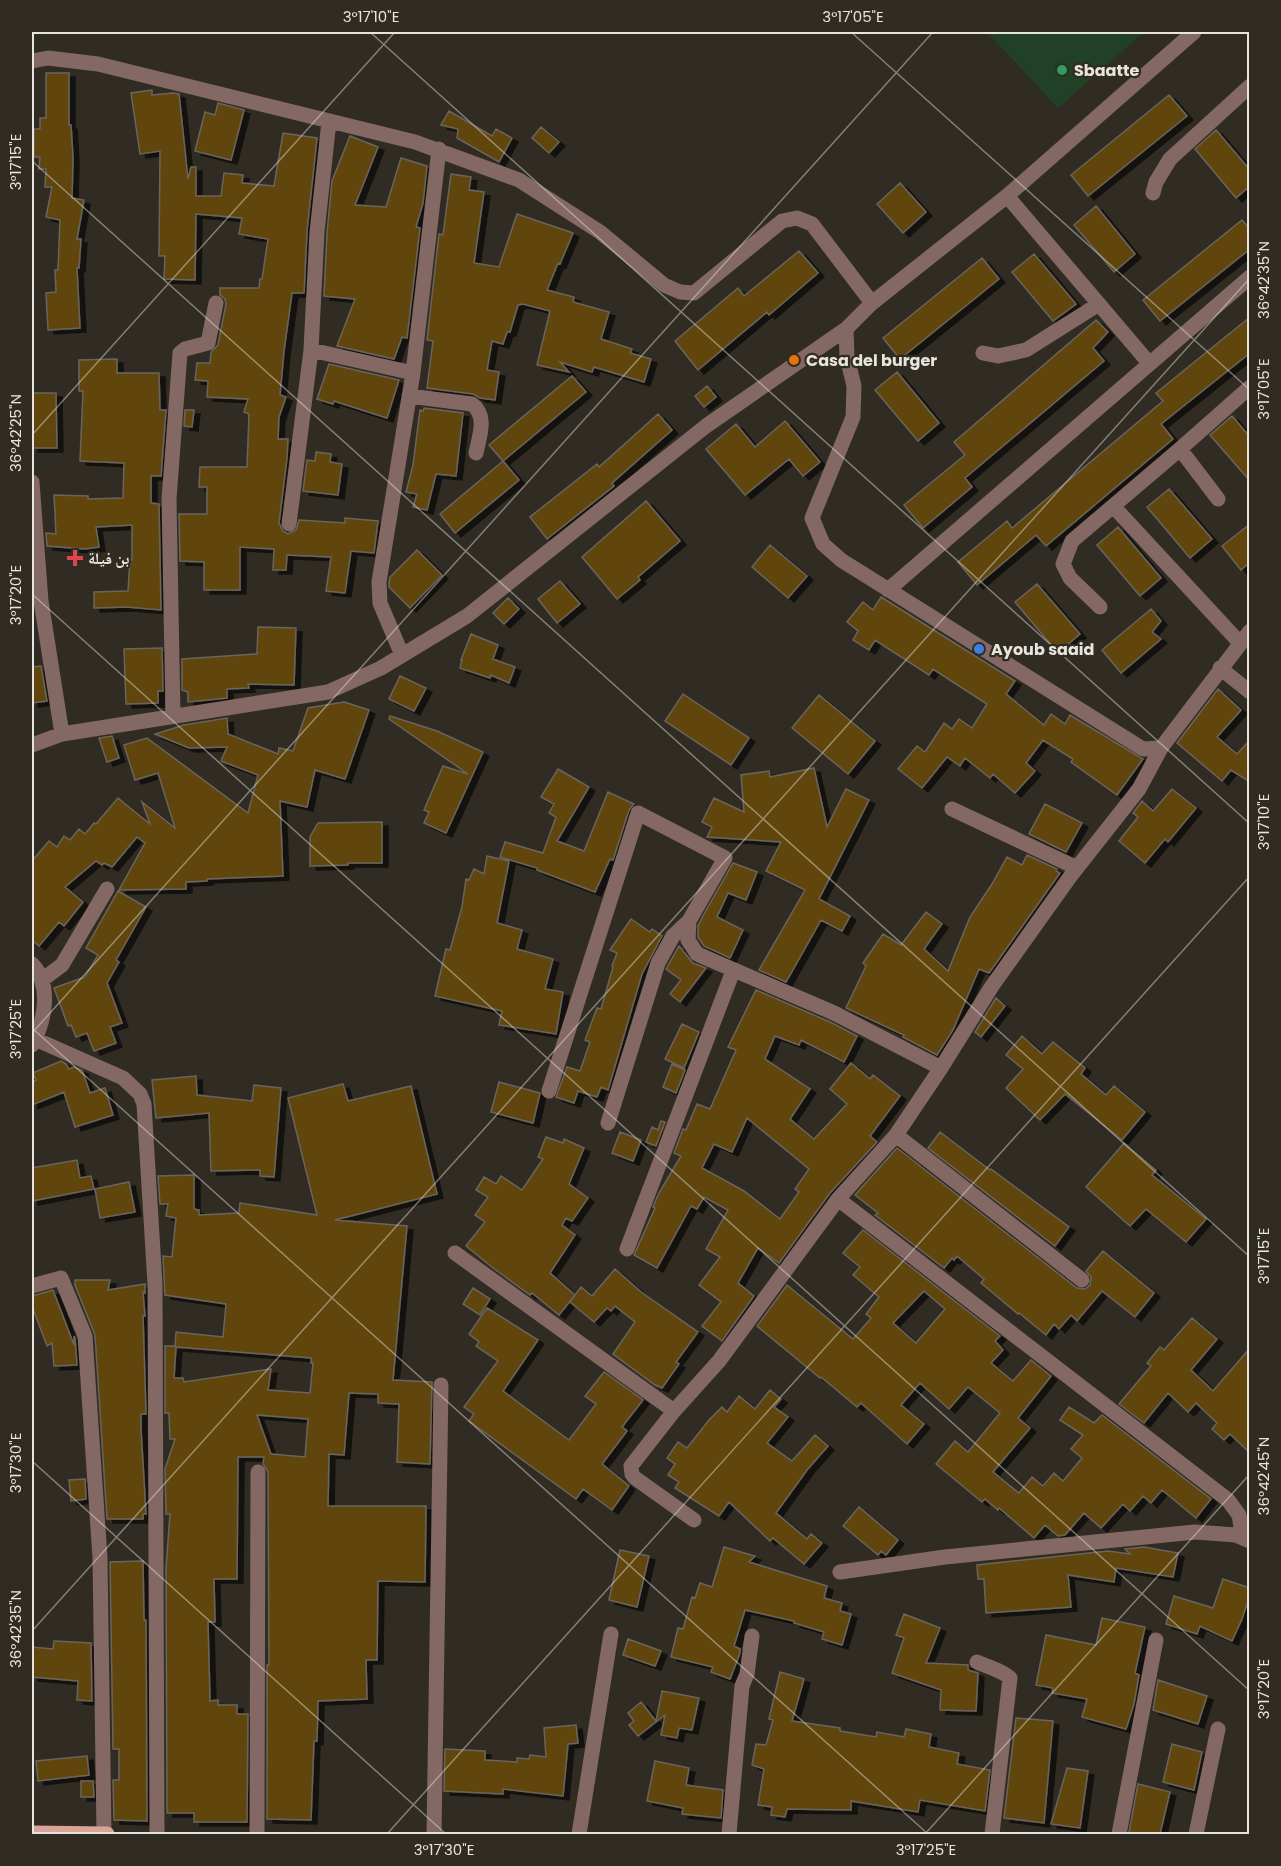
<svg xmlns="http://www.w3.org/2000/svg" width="1281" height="1866" font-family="Poppins,'Noto Naskh Arabic',sans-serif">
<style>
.green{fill:#214127}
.building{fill:#61440d;stroke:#6b655c;stroke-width:1.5;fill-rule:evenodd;filter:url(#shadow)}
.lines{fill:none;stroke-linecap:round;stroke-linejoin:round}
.minor{stroke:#836863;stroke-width:15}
.major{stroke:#d9a398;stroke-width:15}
.ticks{fill:none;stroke:#e8e4de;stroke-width:1.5;stroke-opacity:0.45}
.leisure-dot{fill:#2e9e5b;stroke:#312c23;stroke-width:2}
.food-dot{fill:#e8710a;stroke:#312c23;stroke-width:2}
.health-dot{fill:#e0444e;stroke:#312c23;stroke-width:2}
.shop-dot{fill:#3f7fe0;stroke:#312c23;stroke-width:2}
.labels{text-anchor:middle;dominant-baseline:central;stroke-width:4.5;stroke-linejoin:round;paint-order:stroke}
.poi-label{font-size:16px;font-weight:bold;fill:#e8e4de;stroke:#312c23;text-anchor:start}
.neatline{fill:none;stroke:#e8e4de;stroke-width:2}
.ticks-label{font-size:15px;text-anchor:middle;fill:#e8e4de}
</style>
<defs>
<filter id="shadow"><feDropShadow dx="6" dy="4" stdDeviation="0" flood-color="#0009"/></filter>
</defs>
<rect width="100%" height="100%" fill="#312c23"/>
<path class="green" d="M987,32H1144L1058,108Z"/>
<path class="building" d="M46,73H69V125H71L73,158L72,198L84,200L77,239H81L79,268H77L80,328L48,330L46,293L56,292L55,270H58L60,220L46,217L52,187H45L46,169H39L40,157H34V129H40V118H46Z
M152,90V95L173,93L179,94L188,179L191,167H196V196H221L224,173L243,175L242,183L274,186L283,133L317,138L307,231L304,293H292L284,351L280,395L286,397L279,417L278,439H288L287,458L279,523L283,531L288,534L296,530L299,520L345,523V518L378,521L374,553L351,551L345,593L326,591L331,557L287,555L286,570H273L274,549L240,547V590H204V562L180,561L179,514H207V487H199L200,467H247L249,414L244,412L248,399L207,397L208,381L195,380L197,363H210L211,352L218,345L226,304L225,299L220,295V288H259L260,279H262L268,239L239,234L242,218L196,214L195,280L164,279L165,256H159L160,151L140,154L131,93Z
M1169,95L1187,116L1088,196L1071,175Z
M218,103L244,110L231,160L195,151L205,112L215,115Z
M449,111L492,136L496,129L512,138L499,162L457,138L458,129L441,125Z
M541,127L559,142L549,153L532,138Z
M1216,130L1250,170V186L1236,198L1195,149Z
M350,136L378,147L355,205L386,207L401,158L427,166L423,203L416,227L420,228L407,338L402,337L394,359L337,346L355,299L324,296L327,233L332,181Z
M451,174L471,177L469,190L484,192L474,263L499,267L517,214L573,233L560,264L558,263L547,290L574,297L573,302L609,312L601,339L632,349L630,353L651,359L644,382L594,367L592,372L560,362L569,372L537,365L550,311L523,304L518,305L510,332H507L503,344L492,341L487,370L499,372L495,400L480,398L473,394L427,388L433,341L427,340L439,234L443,235Z
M900,183L926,212L903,233L877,204Z
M1096,206L1135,254L1114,272L1074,225Z
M1242,220L1250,229V249L1160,321L1143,300Z
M799,251L818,273L769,315L767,312L698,370L675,341L738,288L744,296Z
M1034,254L1076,304L1053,321L1012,272Z
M982,258L999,279L900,359L883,338Z
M1250,317V353L1161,424L1173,439L1046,546L1036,535L977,585L958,562L1007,521L1012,528L1163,401L1156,393Z
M1096,320L1108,332L1093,348L1104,361L965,478L972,487L923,528L904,505L965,455L954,442Z
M117,359V373H159L160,410H166L161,476H151V503L159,504L161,610L127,607L94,608V592L128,591L130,560H132V525L96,527L99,547L85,549L47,546L46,533L56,534L54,495L88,496V499L123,498L124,463L80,461L83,391H79V360Z
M329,364L399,380L387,418L334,401L333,404L317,399Z
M897,372L939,423L918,441L875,390Z
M572,376L586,392L503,461L489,445Z
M707,386L716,397L704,407L695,396Z
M32,393H56L57,448H32Z
M424,408L463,413L456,476L436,474L427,510L413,507L417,494L406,492L413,465L420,410L423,411Z
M185,410H194L192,427L184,426Z
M658,414L672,430L612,483L614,486L547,539L530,517L597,464L599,467Z
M1232,416L1250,437V481L1210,435Z
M785,421L820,462L803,476L789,459L745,495L706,449L736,424L755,447Z
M316,452L331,454L330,462L342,464L338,495L303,491L307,460L315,461Z
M503,461L519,480L455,533L440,514Z
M1169,489L1212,539L1190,558L1147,507Z
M646,501L680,541L638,577L640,580L617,599L582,557Z
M1250,524V562L1241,570L1222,546Z
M1118,527L1161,578L1140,596L1097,545Z
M770,545L807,576L788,598L752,567Z
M417,550L442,575L410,608L389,587V583L390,577Z
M560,581L580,604L557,623L538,599Z
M1037,584L1080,634L1058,653L1015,602Z
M881,597L1015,681L1006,694L1044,725L1051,714L1065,724L1070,715L1143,759L1117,795L1071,762L1073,759L1043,740L1026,763L1035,771L1015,793L993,774L990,778L965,758L960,766L947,757L922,788L898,769L917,746L925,752L944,723L952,729L959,719L972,728L987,704L933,669L929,675L875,640L869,650L853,640L858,631L847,622L863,602L873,610Z
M508,598L519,609L504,624L493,613Z
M1151,609L1161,621L1152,632L1161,639L1121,673L1102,650Z
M258,627L296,628L294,685L248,684L249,688L227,689V698L188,702V692L182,690V659L257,654Z
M471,634L498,645L493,659L515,667L509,683L491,675L490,678L460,668L462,660H461Z
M162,648L163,691H158V703L126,704L124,649Z
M41,666L47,701L32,703V667Z
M400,676L426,688L414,711L389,699Z
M1218,689L1241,710L1217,737L1237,754L1250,740V782L1231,770L1222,781L1177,743Z
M683,694L749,738L731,765L665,721Z
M819,695L875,741L848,774L792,728Z
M344,702L369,710L345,779L315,770L307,807L280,801L283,876L207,879V881L186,882V889L119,890L145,843L137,837L112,867L104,863L102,865L96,861L65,887L83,902L64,926L59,922L39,946L32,940V861L49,841L57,847L64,836L70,840L79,829L85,834L94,823L96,824L118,798L150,824L142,802L175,828L158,773L135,780L124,745L147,738L248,813L258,775L221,761L227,747L189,748L155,734L184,725L227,718L228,734L278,754L279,748L293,751L308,708Z
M390,716L437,731L483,752L446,833L424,823L429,812L424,810L443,766L468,774L389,719Z
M112,736L119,758L107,762L99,738Z
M814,768L827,827L846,789L869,800L819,899L850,916L842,931L821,920L786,982L759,970L805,890L766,871L781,842L707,837L712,827L702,822L714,798L744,812L741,775L769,771L770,777Z
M558,769L589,787L557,841L584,851L608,792L634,804L629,810L613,860L610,859L595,892L537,870V868L500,857L505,842L543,853L556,817L549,813L554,804L541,797Z
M1172,789L1196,808L1168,842L1165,839L1145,863L1119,841L1138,817L1133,813L1142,801L1153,811Z
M1045,804L1082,823L1066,852L1029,834Z
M382,822V863H348V865L310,866V837L318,823Z
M1027,855L1057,869L1056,871L1060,873L989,973L979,969L953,1030L937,1055L903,1037L904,1035L846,1008L866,966L863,963L883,934L901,945L926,912L942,924L924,949L948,971L970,917L992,884L1007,857L1022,865Z
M487,856L509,861L497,923L522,930L517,949L553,959L545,989L563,992L556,1034L499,1025L502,1011L435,996L446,949L450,950L462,907L466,879L469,880L474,869L484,874Z
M733,863L757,872L746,900L728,893L717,917L743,930L730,958L704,946L698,937V926L704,914Z
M118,891L146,907L116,960L119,962L107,983L122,1023L110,1027L116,1043L94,1051L87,1033L76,1037L71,1025L68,1026L54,988L85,977L98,955L86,948Z
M631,919L650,932L652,929L662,936L642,974L608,1090L601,1087L597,1097L578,1091L574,1103L556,1097L567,1067L580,1071L590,1042L585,1040L597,1008L601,1009L613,967L612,966L617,953L610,950Z
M679,946L693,963L706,968L680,1002L670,994L681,980L666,969Z
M756,990L830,1022L857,1036L844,1062L801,1040L799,1045L775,1036L765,1059L810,1089L790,1119L814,1139L847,1104L830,1089L851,1063L870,1079L873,1075L900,1096L870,1136L877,1142L830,1193L779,1263L758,1248L738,1283L754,1296L722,1341L702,1326L721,1302L699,1285L720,1257L706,1249L728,1210L704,1197L697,1209L691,1206L657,1268L634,1255L655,1208L653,1207L659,1193L681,1156L674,1153L683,1129L686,1130L697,1104L710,1109L736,1050L728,1047ZM747,1118L809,1169L795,1189L799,1192L780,1219L744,1191L702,1168L714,1144L732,1152Z
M996,998L1005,1006L981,1037L975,1032Z
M682,1024L699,1032L684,1068L665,1059Z
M1022,1036L1042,1054L1053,1042L1085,1068L1081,1074L1106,1095L1114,1086L1145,1112L1122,1140L1065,1094L1040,1120L1006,1088L1023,1069L1006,1055Z
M61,1061L66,1064L69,1069L74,1067L82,1070L90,1093L105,1088L113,1115L75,1127L64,1092L32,1105V1082L36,1080L33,1073Z
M672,1064L685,1070L676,1093L663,1087Z
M196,1076L197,1095L252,1101L254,1085L281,1088L274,1177L260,1176V1170L211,1171L209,1113L156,1118L152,1080Z
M499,1082L540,1093L533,1123L491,1112Z
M343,1084L348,1101L411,1086L437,1194L335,1220L407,1226L393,1380L432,1382L430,1464L397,1462L399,1404L378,1403V1394L349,1393L344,1455L329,1454L328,1506H426L425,1582L378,1581L377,1660H366L367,1699L318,1701L317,1741H314L311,1820L267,1819V1665H269L268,1472L263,1464L264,1457H238L237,1579H214L215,1622H208L210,1701L218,1700V1705H237V1714H248L247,1822H194V1813H167L166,1568L170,1514H166L165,1469L175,1439H170L169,1413H165V1346H175L176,1332L223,1337L226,1304L165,1295L163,1256L172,1257L176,1218L166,1216L168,1204H160L158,1176L194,1175V1209L199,1210V1215L239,1213L240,1203L317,1215L288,1098ZM176,1347L311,1358V1363H313L310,1393L268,1390L271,1369L184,1382L183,1378H174ZM257,1415L308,1419L305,1457L271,1454Z
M661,1121L665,1122L656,1146L646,1142L652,1127L658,1130Z
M620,1132L641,1140L633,1161L612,1153Z
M940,1132L990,1170L991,1169L1069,1227L1055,1246L928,1148Z
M546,1137L563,1143L564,1139L584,1148L569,1184L588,1198L572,1221L566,1218L562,1225L575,1235L550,1273L575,1295L559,1315L532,1293L530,1295L493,1268L466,1246L485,1222L475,1215L488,1197L476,1190L484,1177L496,1184L501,1176L522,1190L543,1159L538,1157Z
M1124,1143L1156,1170L1152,1175L1206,1219L1186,1242L1146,1209L1130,1226L1086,1187Z
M897,1148L1077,1288L1085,1289L1090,1285L1091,1277L1086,1271L1103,1251L1154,1293L1135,1317L1102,1291L1077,1321L1071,1315L1059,1329L1054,1324L1046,1335L1019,1313L1018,1314L981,1283L984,1279L957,1256L954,1260L952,1258L944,1268L875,1215L878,1213L855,1195Z
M77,1160L80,1178L91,1176L94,1189L32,1201V1168Z
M129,1182L135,1212L100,1218L95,1189Z
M863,1230L1000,1336L995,1341L1003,1350L991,1363L1013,1381L1031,1360L1051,1376L1018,1418L1030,1428L993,1472L1019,1493L1032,1477L1043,1486L1054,1473L1063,1481L1082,1458L1071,1449L1083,1435L1060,1420L1069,1407L1094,1423L1102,1415L1211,1499L1196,1518L1162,1490L1151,1503L1143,1496L1130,1511L1123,1504L1101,1528L1084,1513L1065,1535L1058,1536L1045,1525L1034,1538L999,1508L998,1510L985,1499L982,1502L936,1464L955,1441L968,1452L1000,1413L968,1387L949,1409L920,1383L901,1405L924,1424L907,1444L861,1403L857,1407L821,1377L820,1378L757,1326L787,1285L853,1339L871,1318L866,1314L879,1297L853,1275L860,1267L843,1253ZM924,1291L945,1309L916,1343L893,1323Z
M615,1269L641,1292L698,1332L676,1362L679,1364L662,1388L655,1385L613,1354L635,1322L615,1306L611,1311L607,1308L594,1322L570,1302L581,1287L592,1296Z
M75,1280H110L108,1290L145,1284V1293L143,1292L145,1316H143L146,1414H141V1429L146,1514H143V1519H107L95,1335L75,1285Z
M473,1288L490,1299L480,1315L463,1304Z
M53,1290L74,1345V1336L75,1338L77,1365L54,1366L52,1343L47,1346L32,1306V1296Z
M487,1308L538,1340L503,1391L569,1440L596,1404L585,1396L604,1372L643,1400L622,1427L627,1431L602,1464L629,1486L612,1510L583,1489L576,1499L469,1421L474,1414L464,1407L498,1361L476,1346L479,1342L469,1334Z
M1192,1318L1217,1339L1191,1370L1213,1391L1250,1348V1453L1230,1434L1224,1440L1212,1429L1217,1423L1196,1403L1188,1412L1168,1393L1144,1423L1119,1404L1151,1366L1147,1363L1160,1347L1164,1350Z
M770,1390L781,1399L774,1407L788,1417L767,1443L792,1461L815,1435L828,1446L807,1470L776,1513L807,1539L811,1534L822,1543L804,1564L773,1538L770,1541L729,1502L719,1516L675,1488L679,1482L668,1475L675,1464L667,1458L678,1442L687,1448L709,1420L722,1407L727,1412L739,1396L755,1409Z
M85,1479L86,1499L71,1501L69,1480Z
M859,1507L898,1540L886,1555L881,1551L878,1555L843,1526Z
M724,1547L755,1556L749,1562L827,1586L824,1598L842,1603L840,1611L851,1614L842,1645L822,1639L824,1632L794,1623V1621L745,1610L734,1646L740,1649V1653L730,1679L711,1672L713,1667L671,1657L678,1628L683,1629L692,1597L695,1598L700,1583L712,1587Z
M1144,1547L1178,1553L1173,1577L1116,1568L1114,1582L1068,1575L1071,1607L986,1613L984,1579H978L977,1565L1108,1551L1130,1554L1125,1549Z
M620,1550L649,1556L637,1607L609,1600Z
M143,1561L144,1620H146L147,1821L114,1820L113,1780H119V1749H113L110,1562Z
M1223,1579L1250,1588V1595L1242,1619L1232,1641L1200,1626L1197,1634L1166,1624L1174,1596L1213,1608Z
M904,1614L940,1628L926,1663L968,1665V1670L978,1673L976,1711L940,1710L941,1690L892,1673L904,1638L896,1635Z
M1102,1618L1145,1627L1135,1673L1139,1675L1134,1704L1126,1729L1082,1717L1087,1699L1052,1693L1053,1688L1036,1685L1046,1635L1096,1645Z
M628,1639L661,1651L655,1666L623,1655Z
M54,1641L91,1643L92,1701L77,1700L78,1681L32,1677V1647L53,1649Z
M780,1672L804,1679L792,1721L840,1728V1731L876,1737L877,1732L904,1737L906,1729L931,1734L929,1747L959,1753L957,1764L990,1770L985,1811L920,1800L918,1812L851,1801V1810L787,1809L785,1817L771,1815L772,1807L758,1805L764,1769L752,1765L756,1744L766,1745L773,1720L769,1719Z
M1158,1680L1207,1696L1198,1724L1153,1710Z
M662,1691L699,1698L692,1730L679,1728L677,1738L661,1735L665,1715L638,1736L629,1725L634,1721L628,1713L641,1702L656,1721Z
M1016,1718L1053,1721L1044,1823L1004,1818Z
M576,1725L578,1743L568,1744L563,1796L503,1789V1794L444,1791L445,1749L485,1751V1760L517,1762V1758L529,1759L530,1755L546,1757L544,1728Z
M1172,1744L1202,1752L1194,1790L1163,1782Z
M87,1756L89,1775L38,1781L36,1761Z
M655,1761L689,1768L686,1785L723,1790L721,1818L682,1814L683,1808L647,1801Z
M1067,1768L1088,1771L1080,1828L1051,1824Z
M81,1781H93L94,1797H81Z
M1138,1784L1170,1792L1160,1834H1140L1129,1832Z"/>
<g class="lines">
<path class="minor" d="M32,61L48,58L98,64L415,142L519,180L600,232L664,285L680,292L694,293L782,221L797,218L812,224L872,303
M1153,193L1156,182L1170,159L1250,86
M1007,196L1149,363
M846,329L847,357L854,386L853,417L812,518L823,544L841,560L1143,749L1161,748L1250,631
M311,350L413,373L379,582L380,603L402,655
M983,353L998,356L1026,350L1099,304
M413,373L439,149
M409,396L472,404C488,416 479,437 476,453
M1180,449L1218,499
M32,482L41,601L62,734
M1113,506L1240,643
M289,524L311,350L317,232L329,121
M888,590L1250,277
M1100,607L1070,578L1063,564L1072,541L1180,449L1250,387
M1220,668L1250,692
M173,716L169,499L180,353L185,349L208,343L216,303
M32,745L62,734L328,692L381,668L467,616L706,426L846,329L872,303L1007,196L1194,32
M952,809L1077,868
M32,964C52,985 45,1021 32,1045
M42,980L62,965L107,889
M35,1039L123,1078L140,1094L144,1104L155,1284L157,1834
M549,1091L638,813L725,858L689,921L688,940L697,954L834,1013L941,1068
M608,1123L658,963L673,936L689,921
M896,1135L1082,1280
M838,1199L1228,1500L1239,1515L1243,1538
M627,1249L733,971
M455,1253L674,1411
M32,1286L61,1278L85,1336L100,1558L104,1834
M694,1520L635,1478L632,1474L631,1466L674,1411L719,1361L838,1199L896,1135L941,1068L992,986L1072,874L1139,789L1161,748
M840,1572L945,1557L1195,1532L1236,1535L1250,1541
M977,1662C988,1667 1002,1670 1010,1678L992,1834
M257,1834L258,1472
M434,1834L441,1385
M579,1834L611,1634
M729,1834L742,1686L747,1674L752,1636
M1119,1834L1156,1640
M1196,1834L1218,1729"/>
<path class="major" d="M32,1833L107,1834"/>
</g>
<path class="ticks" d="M370,32L1250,824M851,32L1250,390M32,161L1250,1257M32,435L395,32M32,594L1250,1691M32,1028L928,1834M32,1033L933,32M32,1461L446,1834M32,1631L1250,278M387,1834L1250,876M925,1834L1250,1474"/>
<circle class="leisure-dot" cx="1062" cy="70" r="6"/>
<circle class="food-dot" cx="794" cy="360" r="6"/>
<path class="health-dot" d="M72 549h6v6h6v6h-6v6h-6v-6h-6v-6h6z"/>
<circle class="shop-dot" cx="979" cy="649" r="6"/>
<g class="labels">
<g class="poi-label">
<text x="1074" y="70">Sbaatte</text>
<text x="806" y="360">Casa del burger</text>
<text x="88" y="558">بن فيلة</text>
<text x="991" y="649">Ayoub saaid</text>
</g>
</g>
<rect width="1281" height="1866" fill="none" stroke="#312c23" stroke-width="66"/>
<rect x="33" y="33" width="1215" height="1800" class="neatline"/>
<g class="ticks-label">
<text x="371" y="22">3°17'10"E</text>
<text x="853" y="22">3°17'05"E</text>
<text transform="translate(16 162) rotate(-90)" y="5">3°17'15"E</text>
<text transform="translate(1264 280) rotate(-90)" y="5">36°42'35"N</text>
<text transform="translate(1264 389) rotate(-90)" y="5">3°17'05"E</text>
<text transform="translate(16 433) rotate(-90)" y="5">36°42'25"N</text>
<text transform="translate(16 595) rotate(-90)" y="5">3°17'20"E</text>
<text transform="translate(1264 822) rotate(-90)" y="5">3°17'10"E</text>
<text transform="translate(16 1029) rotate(-90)" y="5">3°17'25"E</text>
<text transform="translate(1264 1256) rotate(-90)" y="5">3°17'15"E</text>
<text transform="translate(16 1463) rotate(-90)" y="5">3°17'30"E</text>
<text transform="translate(1264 1476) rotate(-90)" y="5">36°42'45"N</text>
<text transform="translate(16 1629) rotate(-90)" y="5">36°42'35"N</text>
<text transform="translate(1264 1689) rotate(-90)" y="5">3°17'20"E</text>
<text x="444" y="1855">3°17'30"E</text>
<text x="926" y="1855">3°17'25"E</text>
</g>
</svg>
